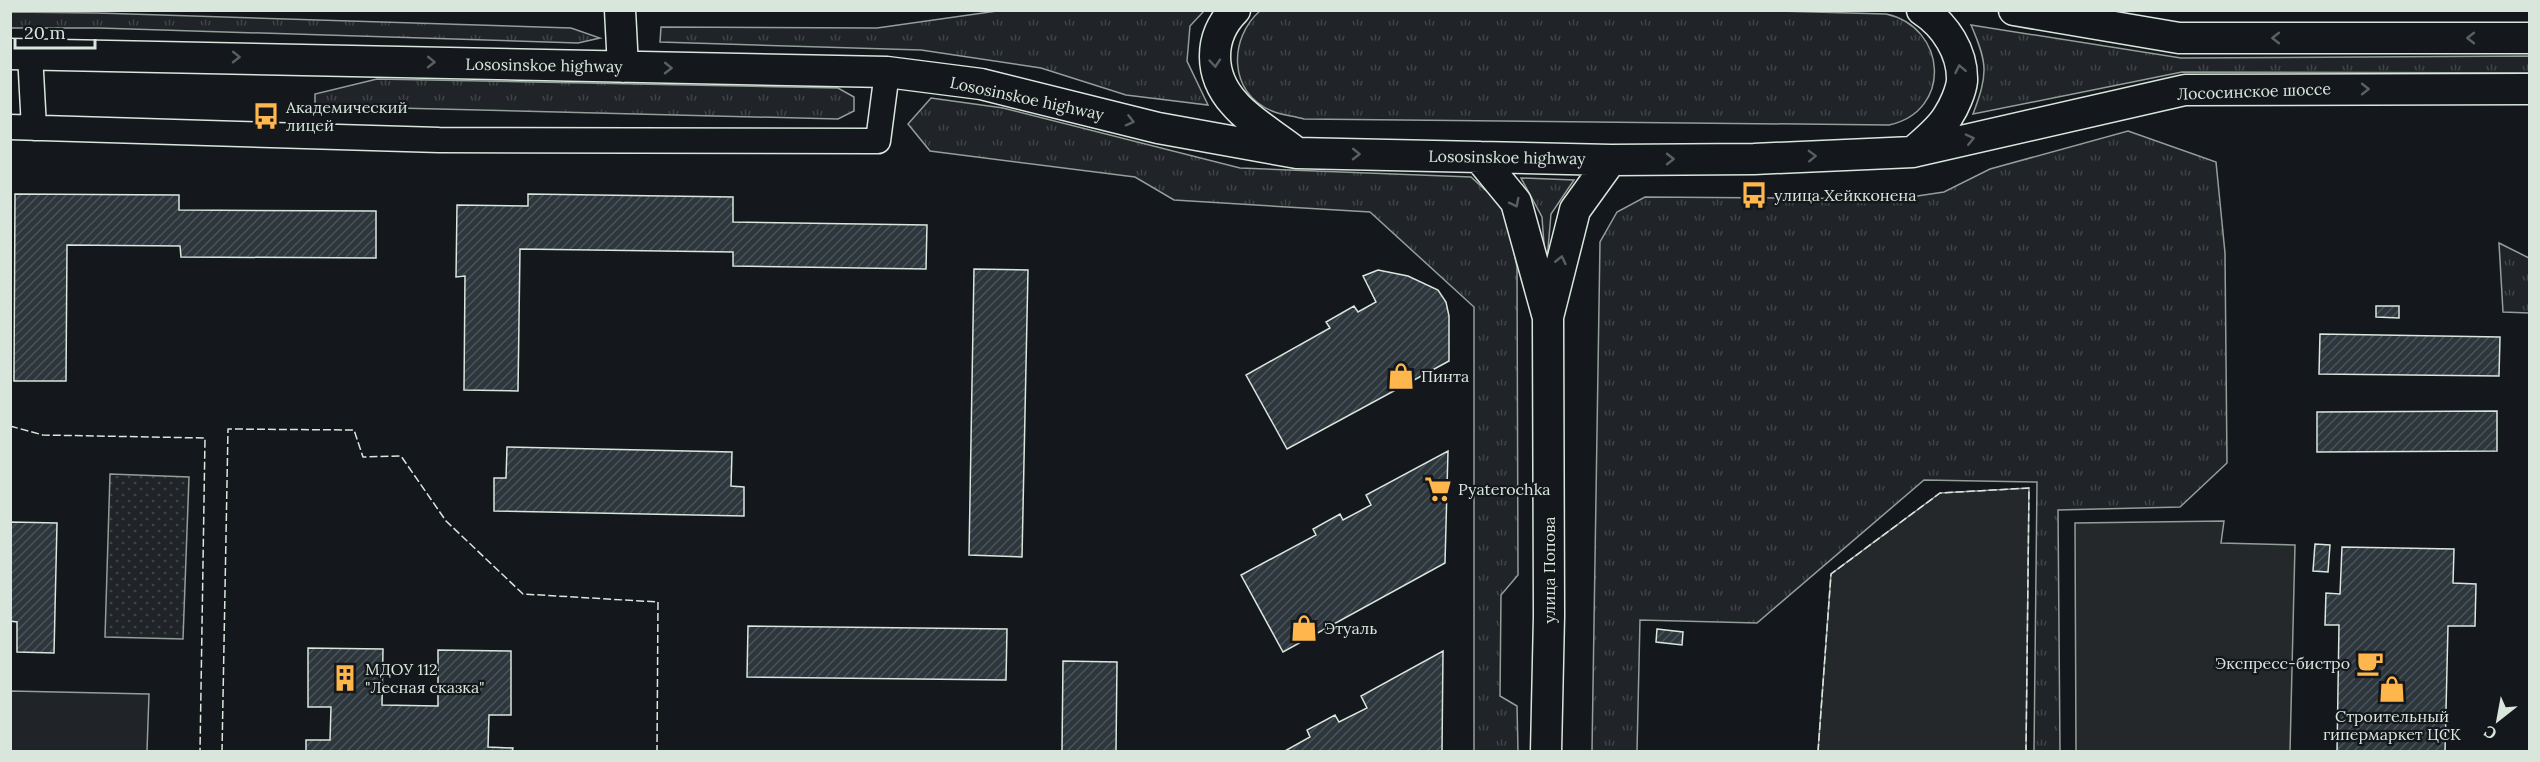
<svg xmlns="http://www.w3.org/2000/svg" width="2540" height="762" font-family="Lora,serif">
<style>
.grass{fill:url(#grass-tufts);stroke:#939e99;stroke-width:1.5}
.park{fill:url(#park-dots);stroke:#939e99;stroke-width:1.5}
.garden{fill:#202428;stroke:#939e99;stroke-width:1.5}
.parking{fill:#24282b;stroke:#939e99;stroke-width:1.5}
.building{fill:url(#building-hatch);stroke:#d8e6dc;stroke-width:1.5}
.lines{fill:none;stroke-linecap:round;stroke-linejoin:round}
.minor-casing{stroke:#d8e6dc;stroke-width:27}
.tertiary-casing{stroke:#d8e6dc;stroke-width:33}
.minor{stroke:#14181c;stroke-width:24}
.tertiary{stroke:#14181c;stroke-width:30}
.fence{stroke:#d8e6dc;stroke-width:1.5;stroke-dasharray:8 3;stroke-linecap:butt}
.oneway{stroke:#59605f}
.labels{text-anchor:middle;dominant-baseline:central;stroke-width:4.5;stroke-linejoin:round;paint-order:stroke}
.street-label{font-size:16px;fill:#d8e6dc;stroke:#14181c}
.poi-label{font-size:16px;fill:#d8e6dc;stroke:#14181c;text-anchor:start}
</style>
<defs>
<pattern id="grass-tufts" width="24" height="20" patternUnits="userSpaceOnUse" patternTransform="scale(1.5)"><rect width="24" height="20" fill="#202428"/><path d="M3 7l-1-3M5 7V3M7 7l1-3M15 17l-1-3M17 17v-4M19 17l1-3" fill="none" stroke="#404447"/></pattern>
<pattern id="park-dots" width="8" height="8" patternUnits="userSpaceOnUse" patternTransform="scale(1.5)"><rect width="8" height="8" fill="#202428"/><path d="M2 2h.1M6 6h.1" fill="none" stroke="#404447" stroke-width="1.8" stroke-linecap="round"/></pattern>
<pattern id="building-hatch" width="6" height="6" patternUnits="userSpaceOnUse" patternTransform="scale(1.5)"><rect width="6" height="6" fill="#2c363c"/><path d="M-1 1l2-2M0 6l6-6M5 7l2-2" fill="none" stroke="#4a5358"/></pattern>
</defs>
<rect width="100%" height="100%" fill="#14181c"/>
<path class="grass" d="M1004,10L1204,11L1190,26L1187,61L1208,105L1126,95L1041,68L921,50L660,42L661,27L877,28Z
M1261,10H1737L1886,14C1947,27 1953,111 1889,125L1304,119C1294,116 1281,115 1272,111C1228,93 1228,38 1261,10Z
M11,12L98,13L571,28L600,38L578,43L99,28H11Z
M1971,25L2181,58L2529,56V73L2182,72L1973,114C1988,74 1988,64 1971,25Z
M377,79L838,88L854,97V111L838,119L315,106V94Z
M931,98L1003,108L1240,168L1471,177L1505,208L1517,267L1518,575L1501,595L1500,696L1517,706L1518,751H1474V307L1370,212L1174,200L1135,177L930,151L908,124Z
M2128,131L2216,162L2225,253L2227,463L2180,507L2058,510L2060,751H2034L2037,482L1924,480L1757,623L1640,620L1637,751H1592L1600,242L1617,212L1645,197L1897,199L1944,192L1990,169Z
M1521,178L1574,180L1551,214L1546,272L1542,217Z
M2499,243L2529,258V313L2503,312Z"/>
<path class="park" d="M110,474L189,477L183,639L105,637Z"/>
<path class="garden" d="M11,691L149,694L147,751H11Z"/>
<path class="parking" d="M2029,488L2026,751H1818L1831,574L1940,493Z
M2224,521L2221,543L2295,545L2290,751H2076L2075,523Z"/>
<path class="building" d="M15,194L179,195V210L376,211V258L181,257L180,246L67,245L66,381H14Z
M528,194L733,197V222L927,225L926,269L733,266V252L520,249L518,391L464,390L465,276L456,277L457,205L528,206Z
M974,269L1028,270L1022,557L969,555Z
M1378,270L1408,276L1438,290L1446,302L1449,316V361L1287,449L1246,375L1330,328L1326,322L1354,306L1358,312L1376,302L1363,276Z
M2376,306H2399V318L2376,317Z
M2320,334L2500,337L2499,376L2319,374Z
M2497,411V451L2317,452V412Z
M507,447L732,452L731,486L744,487V516L494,511V478H506Z
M1448,451L1445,563L1283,652L1241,575L1316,535L1313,529L1340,514L1343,520L1371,505L1366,495Z
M10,522L57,523L54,653L17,652V622L10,621Z
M2315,544L2330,545L2328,572L2313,571Z
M2342,547L2454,549L2453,583L2476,584L2475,626H2448L2445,752H2337L2339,625H2325L2326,593L2340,594Z
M748,626L1007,629L1006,680L747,677Z
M1657,629L1683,632L1682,645L1656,642Z
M308,648L383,649L382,705L438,706V650L511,651V715H489L488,747L513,748L512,752H306V740H330L331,707H308Z
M1443,651L1442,752H1283L1310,737L1307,730L1335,715L1339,722L1367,708L1361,696Z
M1063,661L1117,662L1116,752H1062Z"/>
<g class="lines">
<defs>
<path id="minor" d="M30,54L34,128
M10,127L439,140L878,141L887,72"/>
<path id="tertiary" d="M620,10L623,67
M1235,10C1208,37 1209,75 1234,103C1248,120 1275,136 1293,150
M2014,10L2179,38H2530
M10,54L887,72L981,84L1158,128L1297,153L1611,160L1754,159L1913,152L2185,90L2530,89
M1913,152C1925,141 1940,130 1948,116C1954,107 1961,91 1962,81C1963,52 1945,25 1922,10
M1479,157L1516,202L1547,314
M1546,752L1549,616L1548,317L1575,210L1611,160"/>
</defs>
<use href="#minor" class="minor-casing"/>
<use href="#tertiary" class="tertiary-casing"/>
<use href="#minor" class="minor"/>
<use href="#tertiary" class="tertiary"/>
<path class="fence" d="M10,426L43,435L205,438L200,752
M222,752L228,429L354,430L363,457L401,456L446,521L523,594L658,602L657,752
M1818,752L1831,574L1940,493L2029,488L2026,752"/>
</g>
<defs><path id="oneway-chevron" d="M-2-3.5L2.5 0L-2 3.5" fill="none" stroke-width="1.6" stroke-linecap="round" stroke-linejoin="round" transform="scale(1.5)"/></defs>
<g class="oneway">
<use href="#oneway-chevron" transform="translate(2276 38) rotate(-180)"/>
<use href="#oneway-chevron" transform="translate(2471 38) rotate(-180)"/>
<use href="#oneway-chevron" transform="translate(236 57) rotate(1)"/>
<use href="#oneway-chevron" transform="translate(431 62) rotate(1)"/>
<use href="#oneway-chevron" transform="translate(1215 63) rotate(85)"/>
<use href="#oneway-chevron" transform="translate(668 68) rotate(1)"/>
<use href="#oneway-chevron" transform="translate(1960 69) rotate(-101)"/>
<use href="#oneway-chevron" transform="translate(2365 89)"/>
<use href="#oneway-chevron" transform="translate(1130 121) rotate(14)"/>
<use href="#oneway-chevron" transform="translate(1970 139) rotate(-13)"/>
<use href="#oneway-chevron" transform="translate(1356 154) rotate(1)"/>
<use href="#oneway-chevron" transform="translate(1812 156) rotate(-2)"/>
<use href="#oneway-chevron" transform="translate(1670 159)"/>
<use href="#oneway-chevron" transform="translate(1515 203) rotate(63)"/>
<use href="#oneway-chevron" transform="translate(1561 260) rotate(-77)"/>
</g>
<defs>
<symbol id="bus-bare" viewBox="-9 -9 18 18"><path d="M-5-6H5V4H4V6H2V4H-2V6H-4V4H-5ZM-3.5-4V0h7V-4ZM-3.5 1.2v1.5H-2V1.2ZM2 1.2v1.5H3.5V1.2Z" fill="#ffb74d" stroke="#14181c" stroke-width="2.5" paint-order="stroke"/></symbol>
<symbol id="shop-bare" viewBox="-9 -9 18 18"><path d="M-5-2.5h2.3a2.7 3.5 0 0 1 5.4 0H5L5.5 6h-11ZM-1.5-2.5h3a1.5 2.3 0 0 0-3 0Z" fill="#ffb74d" stroke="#14181c" stroke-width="2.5" paint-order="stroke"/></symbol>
<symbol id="supermarket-bare" viewBox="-9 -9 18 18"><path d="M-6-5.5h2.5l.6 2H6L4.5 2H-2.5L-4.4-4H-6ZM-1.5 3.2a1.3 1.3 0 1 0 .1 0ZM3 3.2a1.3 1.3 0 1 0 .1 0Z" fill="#ffb74d" stroke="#14181c" stroke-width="2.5" paint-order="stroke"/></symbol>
<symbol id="cafe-bare" viewBox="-9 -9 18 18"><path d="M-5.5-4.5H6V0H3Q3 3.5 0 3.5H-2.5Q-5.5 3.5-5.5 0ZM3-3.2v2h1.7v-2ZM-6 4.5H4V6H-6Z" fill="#ffb74d" stroke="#14181c" stroke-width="2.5" paint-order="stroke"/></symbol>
<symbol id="building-bare" viewBox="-9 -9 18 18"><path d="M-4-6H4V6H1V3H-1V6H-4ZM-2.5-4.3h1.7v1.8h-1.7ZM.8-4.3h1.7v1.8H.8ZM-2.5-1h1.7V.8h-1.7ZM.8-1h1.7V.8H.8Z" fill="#ffb74d" stroke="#14181c" stroke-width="2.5" paint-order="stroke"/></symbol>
</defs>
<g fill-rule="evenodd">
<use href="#bus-bare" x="247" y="97" width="38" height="38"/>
<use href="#bus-bare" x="1735" y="176" width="38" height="38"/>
<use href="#shop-bare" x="1382" y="357" width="38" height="38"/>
<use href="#supermarket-bare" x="1419" y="470" width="38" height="38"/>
<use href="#shop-bare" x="1285" y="609" width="38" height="38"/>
<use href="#cafe-bare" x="2351" y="644" width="38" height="38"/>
<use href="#building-bare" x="326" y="659" width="38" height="38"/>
<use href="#shop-bare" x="2373" y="670" width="38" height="38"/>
</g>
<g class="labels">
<g class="street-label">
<text transform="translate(544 65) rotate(1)">Lososinskoe highway</text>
<text transform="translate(2254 91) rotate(-2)">Лососинское шоссе</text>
<text transform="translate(1027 98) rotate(12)">Lososinskoe highway</text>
<text transform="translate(1507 157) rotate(1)">Lososinskoe highway</text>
<text transform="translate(1549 570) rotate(-90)">улица Попова</text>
</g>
<g class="poi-label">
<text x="286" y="107">Академический<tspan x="286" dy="18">лицей</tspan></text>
<text x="1774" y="195">улица Хейкконена</text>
<text x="1421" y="376">Пинта</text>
<text x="1458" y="489">Pyaterochka</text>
<text x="1324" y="628">Этуаль</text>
<text x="2350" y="663" text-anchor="end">Экспресс-бистро</text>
<text x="365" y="669">МДОУ 112<tspan x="365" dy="18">"Лесная сказка"</tspan></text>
<text x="2392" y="716" text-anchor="middle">Строительный<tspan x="2392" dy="18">гипермаркет ЦСК</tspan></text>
</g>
</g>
<rect width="2540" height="762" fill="none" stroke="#d8e6dc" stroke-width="24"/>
<g transform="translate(2498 720) rotate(211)" stroke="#14181c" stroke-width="4.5" paint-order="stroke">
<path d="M0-4.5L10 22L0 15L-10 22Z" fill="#d8e6dc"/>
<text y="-9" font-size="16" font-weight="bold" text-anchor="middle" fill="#d8e6dc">С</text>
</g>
<path d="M15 39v9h80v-9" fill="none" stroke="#d8e6dc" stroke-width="3"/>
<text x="24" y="39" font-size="18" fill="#d8e6dc" stroke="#14181c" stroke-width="4.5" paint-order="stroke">20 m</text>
</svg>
